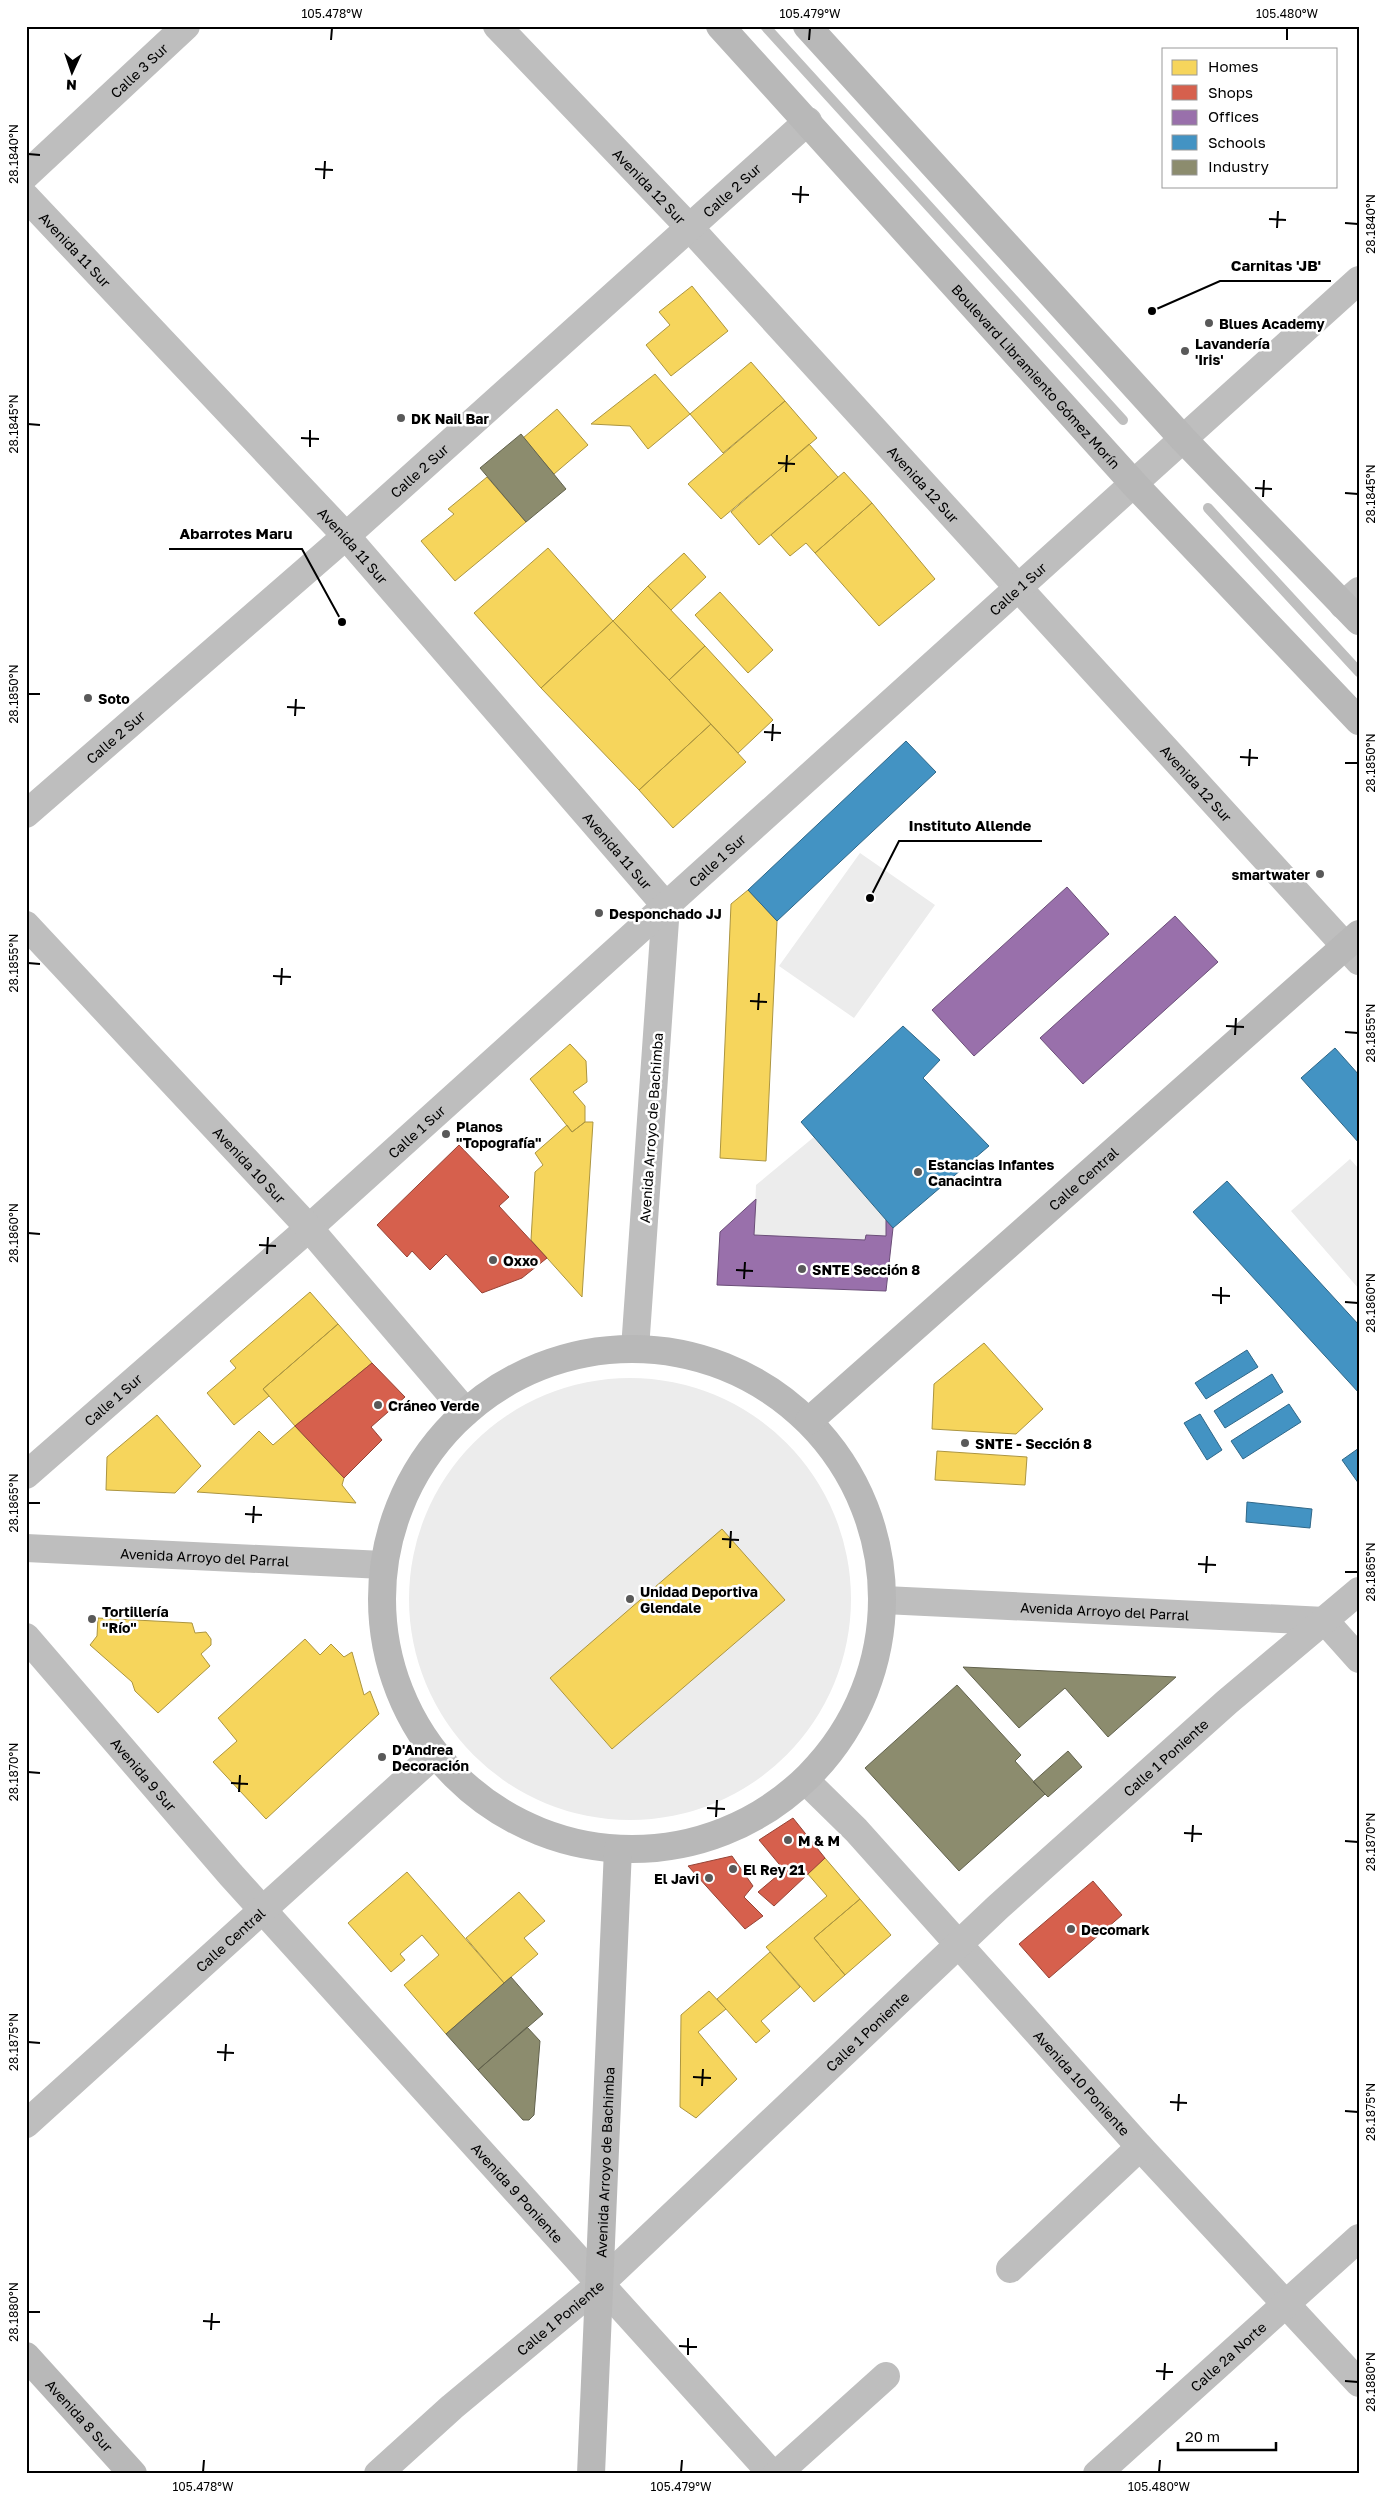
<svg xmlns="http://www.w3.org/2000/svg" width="1385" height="2500" font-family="'Golos Text',sans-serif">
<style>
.green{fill:#ececec}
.homes{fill:#f6d55c;stroke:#ac9540}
.shops{fill:#d6604d;stroke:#964336}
.offices{fill:#9970ab;stroke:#6b4e78}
.schools{fill:#4393c3;stroke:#2f6788}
.industry{fill:#8c8c6e;stroke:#62624d}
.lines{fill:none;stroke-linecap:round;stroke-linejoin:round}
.stream{stroke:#bfbfbf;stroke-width:10}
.minor{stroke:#bebebe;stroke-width:28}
.tertiary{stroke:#bebebe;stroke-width:28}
.secondary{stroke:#b8b8b8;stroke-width:28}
.ticks{fill:none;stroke:#000;stroke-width:2}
.poi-dot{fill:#595959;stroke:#fff;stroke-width:2}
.labels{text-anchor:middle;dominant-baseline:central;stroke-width:5;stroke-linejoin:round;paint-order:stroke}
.street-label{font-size:14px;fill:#000;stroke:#fff}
.poi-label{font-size:14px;font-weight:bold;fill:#000;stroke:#fff;text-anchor:start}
.leader{fill:none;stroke:#000;stroke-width:2}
.callout-dot{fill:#000;stroke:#fff;stroke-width:2}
.callout-label{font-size:15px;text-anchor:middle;font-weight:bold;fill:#000;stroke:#fff;stroke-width:5;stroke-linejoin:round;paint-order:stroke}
.neatline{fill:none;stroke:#000;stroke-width:2}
.ticks-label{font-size:12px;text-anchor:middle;fill:#000}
</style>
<rect width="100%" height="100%" fill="#fff"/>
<path class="green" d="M860,853L935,905L854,1018L779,966Z
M814,1137L886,1220V1236L866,1235L865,1240L754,1235L756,1185Z
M1350,1159L1359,1169V1289L1291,1211Z
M409 1599a221 221 0 1 1 442 0a221 221 0 1 1-442 0Z"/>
<path class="homes" d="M692,286L728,331L671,376L646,345L670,325L659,312Z
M751,362L785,401L723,453L690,414Z
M655,374L690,414L648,449L630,426L591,424Z
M785,401L817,438L721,519L688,484Z
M557,409L588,445L554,474L523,438Z
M809,444L838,477L759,545L731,512Z
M844,472L872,503L815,553L806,543L790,556L771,535Z
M487,477L526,522L455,581L421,541L454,514L448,509Z
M872,503L935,579L879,626L815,553Z
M548,548L613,621L541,688L474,613Z
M684,553L706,577L671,610L648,586Z
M648,586L705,646L669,680L613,621Z
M720,592L773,650L748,673L695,615Z
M613,621L711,724L639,790L541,688Z
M705,646L773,720L738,753L669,680Z
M711,724L746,762L673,828L639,790Z
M748,890L777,921L766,1161L720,1158L731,904Z
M570,1044L586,1061L587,1082L573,1092L585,1106V1122L572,1132L530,1079Z
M585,1122H593L582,1297L531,1240L535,1172L543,1165L535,1153L567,1125L572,1132Z
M310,1292L338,1324L263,1389L269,1396L234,1425L207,1393L236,1368L230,1361Z
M338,1324L372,1363L295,1426L263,1389Z
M984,1343L1043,1409L1016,1434L932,1429L934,1384Z
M157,1415L201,1466L175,1493L106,1490L107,1457Z
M295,1426L344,1478L342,1485L356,1503L197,1492L259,1431L273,1445Z
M937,1451L1027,1457L1025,1485L935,1480Z
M722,1529L785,1600L612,1749L550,1678Z
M98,1618L192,1623L195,1633L206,1632L211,1639V1645L201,1654L210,1666L158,1713L135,1691L132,1682L90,1645L97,1636Z
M305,1639L320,1655L331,1644L344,1657L352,1652L364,1695L370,1691L379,1714L266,1819L213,1762L237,1741L218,1718Z
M825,1858L860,1899L814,1938L845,1975L814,2002L766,1947L827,1896L807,1873Z
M407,1872L504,1983L446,2034L404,1985L439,1955L422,1935L400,1954L405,1960L391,1972L348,1923Z
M519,1892L545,1921L524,1938L538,1954L504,1983L466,1938Z
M860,1899L891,1935L845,1975L814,1938Z
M770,1952L800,1987L761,2021L770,2031L756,2043L717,1999Z
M709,1991L726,2009L698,2032L737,2079L696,2118L680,2107L681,2015Z"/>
<path class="shops" d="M459,1145L509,1197L499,1206L547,1258L522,1278L482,1293L446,1254L430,1270L412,1251L407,1257L377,1225Z
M372,1363L405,1397L371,1427L382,1440L344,1478L295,1426Z
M793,1818L825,1858L774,1906L758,1892L784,1870L759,1840Z
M732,1856L753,1886L744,1897L763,1916L745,1929L688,1866Z
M1093,1881L1122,1915L1049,1978L1019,1944Z"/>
<path class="offices" d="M1067,887L1109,934L974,1056L932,1010Z
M1175,916L1218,962L1083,1084L1040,1038Z
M756,1199L754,1235L865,1240L866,1235L886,1236V1220L893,1228L886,1291L717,1285L720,1232Z"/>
<path class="schools" d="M906,741L936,772L777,921L748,890Z
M903,1026L940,1060L923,1078L989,1146L893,1228L801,1122Z
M1335,1048L1359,1075V1143L1301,1078Z
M1227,1181L1359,1325V1393L1193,1212Z
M1247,1350L1258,1367L1206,1399L1195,1383Z
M1272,1374L1283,1392L1225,1428L1214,1411Z
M1289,1404L1301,1422L1243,1459L1231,1441Z
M1200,1414L1222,1450L1207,1460L1184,1423Z
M1359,1448V1484L1342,1460Z
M1247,1502L1312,1509L1310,1528L1246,1522Z"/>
<path class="industry" d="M521,434L566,489L526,522L480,468Z
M963,1667L1176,1677L1108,1737L1065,1688L1019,1728Z
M957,1685L1021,1755L1015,1761L1045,1794L959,1871L865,1768Z
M1068,1751L1082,1767L1048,1797L1033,1782Z
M511,1977L543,2014L478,2070L446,2034Z
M527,2027L540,2041L534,2115L529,2120H523L478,2070Z"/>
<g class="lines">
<path class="stream" d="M765,26L1123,420
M1208,508L1359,672"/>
<g class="minor">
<path id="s1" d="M497,26L690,228L1359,961"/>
<path id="s2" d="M26,175L186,26"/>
<path id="s3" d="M26,197L346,536L666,906L635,1349"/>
<path d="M1343,605L1359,591"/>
<path id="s4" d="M26,814L346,536L808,121"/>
<path id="s5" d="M26,1475L309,1228L1359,280"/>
<path id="s6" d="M884,1600L1325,1621"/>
<path d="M1325,1621L1359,1659"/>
<path id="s7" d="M26,1637L231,1875L772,2474"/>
<path id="s8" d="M806,1781L856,1830L1140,2147L1359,2383"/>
<path id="s9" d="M26,2124L435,1754"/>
<path d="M1010,2269L1140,2147"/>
<path id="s10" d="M378,2474L452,2407L600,2284L998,1907L1227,1702L1359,1591"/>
<path d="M777,2474L886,2376"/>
<path id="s11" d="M1097,2474L1359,2238"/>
</g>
<g class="tertiary">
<path id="s12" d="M26,925L309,1228L466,1412"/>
<path id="s13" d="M26,1548L383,1565"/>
</g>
<g class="secondary">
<path id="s14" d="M720,26L1134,484L1359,721"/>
<path d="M807,26L1183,439L1359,621"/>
<circle cx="632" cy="1599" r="250"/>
<path id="s15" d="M809,1421L1359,934"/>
<path id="s16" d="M26,2356L133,2474"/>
<path id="s17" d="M591,2474L618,1849"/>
</g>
</g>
<path class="ticks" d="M331,40L332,28M809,40L810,28M1287,40V28M28,154L40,155M315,169L333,170M324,179L325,161M792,194L809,195M800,203L801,186M1269,219L1286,220M1345,223L1358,224M1277,228L1278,211M28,424L40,425M301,438L319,439M310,447V430M778,463L795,464M786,472L787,455M1255,488L1272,489M1345,493L1358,494M1263,497L1264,480M28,694H40M287,707L305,708M295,716L296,699M764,732L781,733M772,741L773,724M1240,757L1258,758M1345,763H1358M1249,766L1250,749M28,963L40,964M273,976L291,977M281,985L282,968M750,1001L767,1002M758,1010L759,993M1226,1026L1244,1027M1345,1032L1358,1033M1235,1035L1236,1018M28,1233L40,1234M259,1245L276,1246M267,1254L268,1237M736,1270L753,1271M744,1279L745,1262M1212,1295L1230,1296M1345,1302L1358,1303M1221,1304V1287M28,1503H40M245,1514L262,1515M253,1523L254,1506M722,1539L739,1540M730,1548L731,1531M1198,1564L1216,1565M1345,1572H1358M1206,1573L1207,1556M28,1772L40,1773M231,1783L248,1784M239,1792L240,1775M707,1808L725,1809M716,1817L717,1800M1184,1833L1202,1834M1345,1841L1358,1842M1192,1842L1193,1825M28,2042L40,2043M217,2052L234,2053M225,2061L226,2044M693,2077L711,2078M702,2086L703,2069M1170,2102L1187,2103M1178,2111L1179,2094M1345,2111L1358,2112M28,2312H40M203,2321L220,2322M211,2330L212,2313M679,2346L697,2347M688,2355V2338M1156,2371L1173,2372M1164,2380L1165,2363M1345,2381L1358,2382M203,2472L204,2460M681,2472L682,2460M1159,2472L1160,2460"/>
<g class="poi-dot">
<circle cx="1209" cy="323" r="5"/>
<circle cx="1185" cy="351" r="5"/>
<circle cx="401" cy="418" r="5"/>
<circle cx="88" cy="698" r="5"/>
<circle cx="1320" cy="874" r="5"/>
<circle cx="599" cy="913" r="5"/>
<circle cx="446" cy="1134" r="5"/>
<circle cx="918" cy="1172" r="5"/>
<circle cx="493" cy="1260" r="5"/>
<circle cx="802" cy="1269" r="5"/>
<circle cx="378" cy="1405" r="5"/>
<circle cx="965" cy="1443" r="5"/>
<circle cx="630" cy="1599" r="5"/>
<circle cx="92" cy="1619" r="5"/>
<circle cx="382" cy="1757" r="5"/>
<circle cx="788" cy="1840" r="5"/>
<circle cx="733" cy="1869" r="5"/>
<circle cx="709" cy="1878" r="5"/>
<circle cx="1071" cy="1929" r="5"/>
</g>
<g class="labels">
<g class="street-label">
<text stroke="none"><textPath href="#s2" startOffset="154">Calle 3 Sur</textPath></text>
<text stroke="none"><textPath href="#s1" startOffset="221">Avenida 12 Sur</textPath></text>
<text stroke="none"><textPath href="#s4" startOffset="942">Calle 2 Sur</textPath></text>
<text stroke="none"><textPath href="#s3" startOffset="72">Avenida 11 Sur</textPath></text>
<text stroke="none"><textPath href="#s14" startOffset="472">Boulevard Libramiento Gómez Morín</textPath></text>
<text stroke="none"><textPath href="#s4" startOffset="522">Calle 2 Sur</textPath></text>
<text stroke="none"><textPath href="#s1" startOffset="626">Avenida 12 Sur</textPath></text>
<text stroke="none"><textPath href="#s3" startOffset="478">Avenida 11 Sur</textPath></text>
<text stroke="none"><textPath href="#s5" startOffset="1330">Calle 1 Sur</textPath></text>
<text stroke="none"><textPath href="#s4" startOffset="118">Calle 2 Sur</textPath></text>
<text stroke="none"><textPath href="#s1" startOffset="1031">Avenida 12 Sur</textPath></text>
<text stroke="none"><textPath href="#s3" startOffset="882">Avenida 11 Sur</textPath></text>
<text stroke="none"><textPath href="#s5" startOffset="925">Calle 1 Sur</textPath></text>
<text transform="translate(651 1128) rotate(-86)">Avenida Arroyo de Bachimba</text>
<text stroke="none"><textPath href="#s5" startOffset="520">Calle 1 Sur</textPath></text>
<text stroke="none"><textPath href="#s12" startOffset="328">Avenida 10 Sur</textPath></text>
<text stroke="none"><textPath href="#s15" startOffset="366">Calle Central</textPath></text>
<text stroke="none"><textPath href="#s5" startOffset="115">Calle 1 Sur</textPath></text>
<text stroke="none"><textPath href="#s13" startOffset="179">Avenida Arroyo del Parral</textPath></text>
<text stroke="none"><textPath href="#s6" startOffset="221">Avenida Arroyo del Parral</textPath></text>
<text stroke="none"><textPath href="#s10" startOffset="1065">Calle 1 Poniente</textPath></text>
<text stroke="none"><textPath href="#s7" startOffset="181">Avenida 9 Sur</textPath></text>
<text stroke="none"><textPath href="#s9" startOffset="275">Calle Central</textPath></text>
<text stroke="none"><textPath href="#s10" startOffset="660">Calle 1 Poniente</textPath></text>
<text stroke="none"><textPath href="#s8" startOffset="409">Avenida 10 Poniente</textPath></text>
<text stroke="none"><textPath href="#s17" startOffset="312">Avenida Arroyo de Bachimba</textPath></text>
<text stroke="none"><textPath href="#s7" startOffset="742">Avenida 9 Poniente</textPath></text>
<text stroke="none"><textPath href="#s10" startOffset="240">Calle 1 Poniente</textPath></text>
<text stroke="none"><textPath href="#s11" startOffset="176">Calle 2a Norte</textPath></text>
<text stroke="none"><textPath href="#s16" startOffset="80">Avenida 8 Sur</textPath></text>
</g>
<g class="poi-label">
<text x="1219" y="323">Blues Academy</text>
<text x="1195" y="343">Lavandería<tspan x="1195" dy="16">'Iris'</tspan></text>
<text x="411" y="418">DK Nail Bar</text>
<text x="98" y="698">Soto</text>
<text x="1310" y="874" text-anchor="end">smartwater</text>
<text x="609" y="913">Desponchado JJ</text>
<text x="456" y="1126">Planos<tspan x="456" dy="16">"Topografía"</tspan></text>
<text x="928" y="1164">Estancias Infantes<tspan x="928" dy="16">Canacintra</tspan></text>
<text x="503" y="1260">Oxxo</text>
<text x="812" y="1269">SNTE Sección 8</text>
<text x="388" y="1405">Cráneo Verde</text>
<text x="975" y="1443">SNTE - Sección 8</text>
<text x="640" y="1591">Unidad Deportiva<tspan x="640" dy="16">Glendale</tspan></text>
<text x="102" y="1611">Tortillería<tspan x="102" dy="16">"Río"</tspan></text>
<text x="392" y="1749">D'Andrea<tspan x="392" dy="16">Decoración</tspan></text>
<text x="798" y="1840">M &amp; M</text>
<text x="743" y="1869">El Rey 21</text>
<text x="699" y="1878" text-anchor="end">El Javi</text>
<text x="1081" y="1929">Decomark</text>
</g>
</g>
<path class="leader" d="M1152 311L1220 281H1331M342 622L302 549H169M870 898L899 841H1042"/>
<g class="callout-dot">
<circle cx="1152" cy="311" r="5"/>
<circle cx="342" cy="622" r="5"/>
<circle cx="870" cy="898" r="5"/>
</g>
<g class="callout-label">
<text x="1276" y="271">Carnitas 'JB'</text>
<text x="236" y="539">Abarrotes Maru</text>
<text x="970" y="831">Instituto Allende</text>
</g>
<rect width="1385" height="2500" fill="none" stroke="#ffffff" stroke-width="55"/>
<rect x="1162" y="48" width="175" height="140" fill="#ffffff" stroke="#999999"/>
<rect x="1172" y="60" width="25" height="15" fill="#f6d55c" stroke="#999999"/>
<text x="1208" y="72" font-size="15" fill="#000000">Homes</text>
<rect x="1172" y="85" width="25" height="15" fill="#d6604d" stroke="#999999"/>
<text x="1208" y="98" font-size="15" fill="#000000">Shops</text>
<rect x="1172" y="110" width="25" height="15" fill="#9970ab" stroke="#999999"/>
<text x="1208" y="122" font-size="15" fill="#000000">Offices</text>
<rect x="1172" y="135" width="25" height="15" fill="#4393c3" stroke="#999999"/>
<text x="1208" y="148" font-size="15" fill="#000000">Schools</text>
<rect x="1172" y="160" width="25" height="15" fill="#8c8c6e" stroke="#999999"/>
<text x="1208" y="172" font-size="15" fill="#000000">Industry</text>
<g transform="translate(72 72) rotate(183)" stroke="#ffffff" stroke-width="4" paint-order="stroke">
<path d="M0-4L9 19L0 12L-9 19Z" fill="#000000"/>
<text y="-8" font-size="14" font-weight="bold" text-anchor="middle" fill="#000000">N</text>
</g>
<path d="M1178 2442v8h98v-8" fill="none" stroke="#000000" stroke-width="2.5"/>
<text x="1185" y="2442" font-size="15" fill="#000000" stroke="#ffffff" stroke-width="4" paint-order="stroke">20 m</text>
<rect x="28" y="28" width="1330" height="2444" class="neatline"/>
<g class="ticks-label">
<text x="332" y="18">105.478°W</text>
<text x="810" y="18">105.479°W</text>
<text x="1287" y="18">105.480°W</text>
<text transform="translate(14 154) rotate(-90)" y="4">28.1840°N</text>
<text transform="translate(1371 224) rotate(-90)" y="4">28.1840°N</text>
<text transform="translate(14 424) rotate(-90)" y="4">28.1845°N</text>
<text transform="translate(1371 494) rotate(-90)" y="4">28.1845°N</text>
<text transform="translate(14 694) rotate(-90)" y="4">28.1850°N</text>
<text transform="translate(1371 763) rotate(-90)" y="4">28.1850°N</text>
<text transform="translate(14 963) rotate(-90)" y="4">28.1855°N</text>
<text transform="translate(1371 1033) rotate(-90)" y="4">28.1855°N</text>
<text transform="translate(14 1233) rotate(-90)" y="4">28.1860°N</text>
<text transform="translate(1371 1303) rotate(-90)" y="4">28.1860°N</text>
<text transform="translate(14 1503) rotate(-90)" y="4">28.1865°N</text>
<text transform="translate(1371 1572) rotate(-90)" y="4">28.1865°N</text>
<text transform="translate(14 1772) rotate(-90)" y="4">28.1870°N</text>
<text transform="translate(1371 1842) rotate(-90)" y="4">28.1870°N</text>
<text transform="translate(14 2042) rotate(-90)" y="4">28.1875°N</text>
<text transform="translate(1371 2112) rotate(-90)" y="4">28.1875°N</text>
<text transform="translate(14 2312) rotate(-90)" y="4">28.1880°N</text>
<text transform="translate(1371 2382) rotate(-90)" y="4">28.1880°N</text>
<text x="203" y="2491">105.478°W</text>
<text x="681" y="2491">105.479°W</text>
<text x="1159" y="2491">105.480°W</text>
</g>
</svg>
